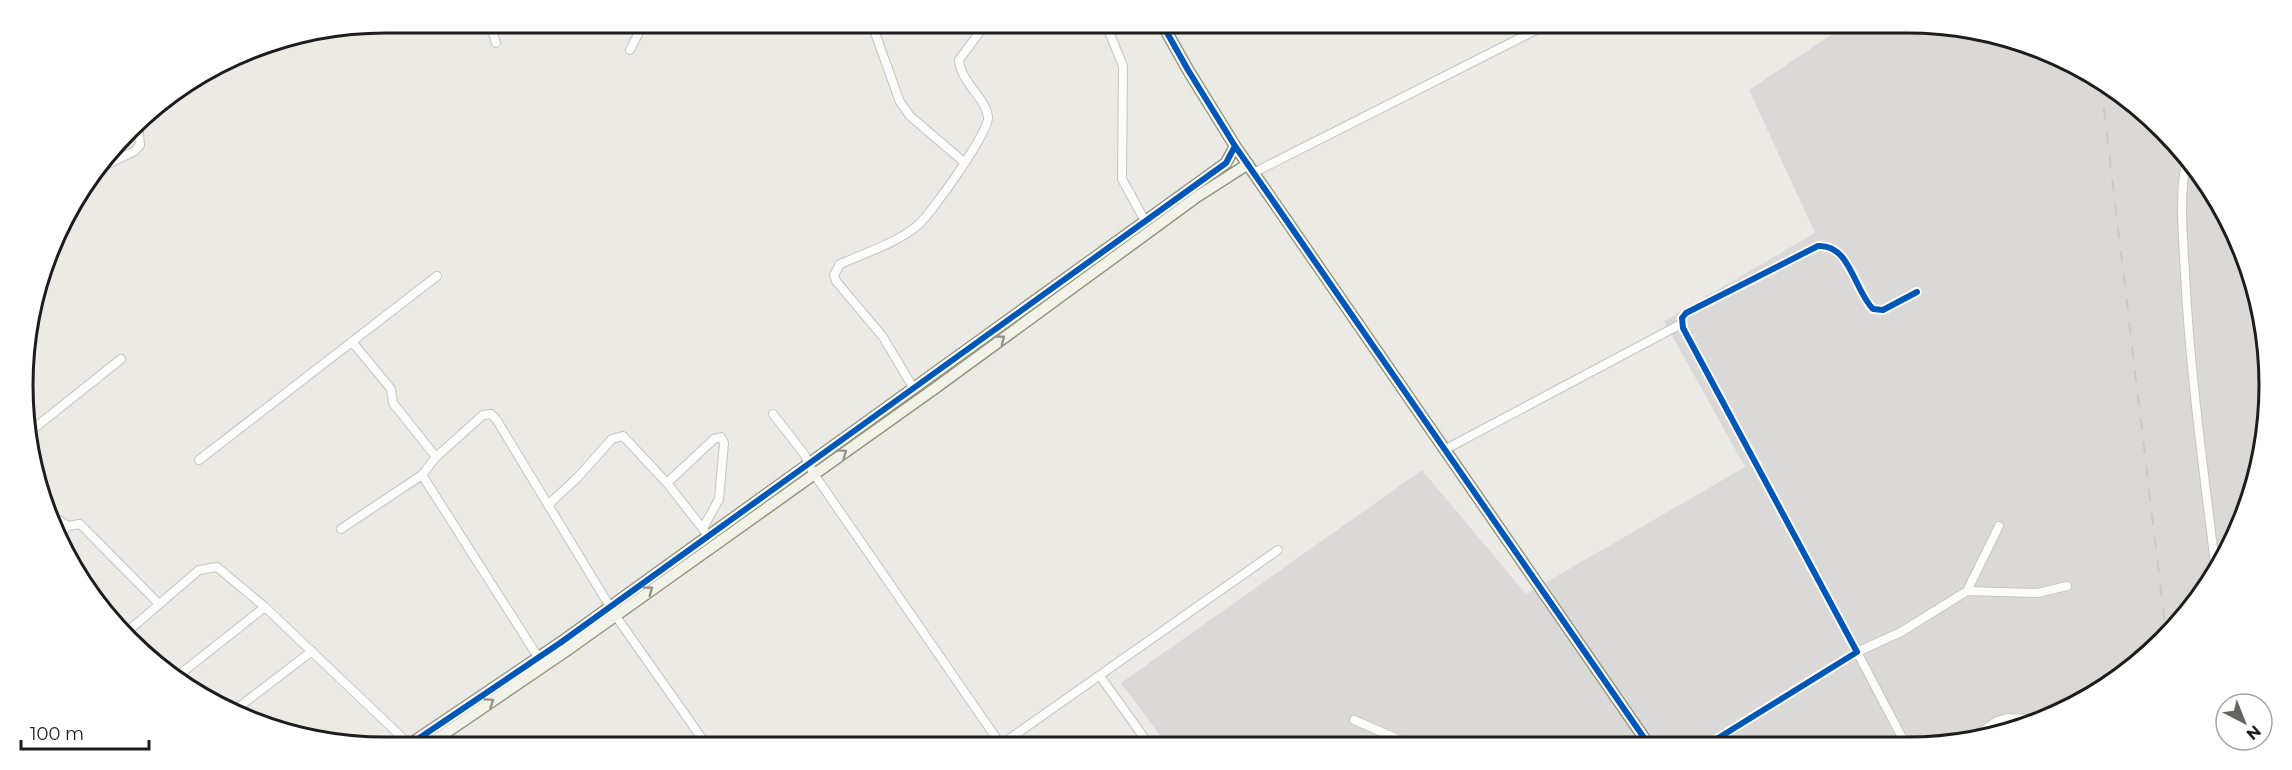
<svg xmlns="http://www.w3.org/2000/svg" width="2292" height="770" font-family="Montserrat,sans-serif">
<style>
.residential{fill:#dbd9d7}
.lines{fill:none;stroke-linecap:round;stroke-linejoin:round}
.street-casing{stroke:#c4c4c1;stroke-width:10}
.secondary-casing{stroke:#93967c;stroke-width:13}
.street{stroke:#fcfcfb;stroke-width:8}
.secondary{stroke:#f3f2e9;stroke-width:10}
.rail{stroke:#cacac9;stroke-width:2;stroke-dasharray:12 12;stroke-linecap:butt}
.cycleway-casing{stroke:#fff;stroke-width:10}
.cycleway{stroke:#0057b8;stroke-width:6}
.oneway{stroke:#93928d}
.rim{fill:none;stroke:#1d1d1d;stroke-width:3}
</style>
<rect width="100%" height="100%" fill="#eceae5"/>
<path class="residential" d="M1849,23H1907L2000,35L2127,97L2221,203L2266,337L2257,478L2221,567L2146,657L2067,710L1954,744L1168,746L1121,683L1422,470L1526,594L1745,467L1664,321L1815,233L1749,90Z"/>
<g class="lines">
<defs>
<path id="street" d="M494,22L492,30L496,43
M871,22L900,102L910,116L965,163
M1105,22L1123,66L1122,179L1145,221
M630,50L644,22
M2186,164C2179,194 2183,241 2185,273C2190,373 2204,473 2216,572
M106,165L135,151L140,145L138,122
M1255,172L1552,22
M353,343L391,389L393,403L436,457L422,475
M914,389L883,337L836,281L834,275L840,264C865,253 897,243 918,225C931,214 990,131 988,117C986,98 961,83 959,60L987,22
M773,414L804,454L814,474L1001,745
M32,430L121,359
M1446,449L1681,324
M436,457L483,415L491,414L496,419L615,615L708,747
M199,460L437,276
M667,483L714,439L721,437L724,443L719,499L703,528
M548,505L578,477L612,439L623,436L667,483L707,534
M51,515L68,526
M341,529L422,475L538,657
M60,535L68,526L80,524L159,604
M1967,591L2038,593L2067,586
M128,631L199,570L217,567L265,607L410,745
M1100,676L1150,746
M175,678L265,607
M235,710L312,651
M1354,720L1412,745
M1971,739L1997,721L2007,718L2034,719L2057,706
M1707,745L1857,652L1683,328L1682,318L1686,313L1818,246C1850,244 1854,290 1873,309L1883,310L1917,292
M1906,745L1857,652L1901,632L1967,591L1999,526
M999,746L1278,550"/>
<path id="secondary" d="M1161,22L1188,70L1235,146L1649,745
M406,747L560,643L1226,163L1235,146
M425,747L566,651L934,389L1198,196L1248,164"/>
</defs>
<use href="#street" class="street-casing"/>
<use href="#secondary" class="secondary-casing"/>
<use href="#street" class="street"/>
<use href="#secondary" class="secondary"/>
<path class="rail" d="M2101,84L2166,633"/>
<defs>
<path id="cycleway" d="M1161,22L1188,70L1235,146L1649,745
M1707,745L1857,652L1683,328L1682,318L1686,313L1818,246C1850,244 1854,290 1873,309L1883,310L1917,292
M406,747L560,643L1226,163L1235,146"/>
</defs>
<use href="#cycleway" class="cycleway-casing"/>
<use href="#cycleway" class="cycleway"/>
</g>
<defs><path id="oneway-chevron" d="M-2-3.5L2.5 0L-2 3.5" fill="none" stroke-width="1.6" stroke-linecap="round" stroke-linejoin="round" transform="scale(1.5)"/></defs>
<g class="oneway">
<use href="#oneway-chevron" transform="translate(1001 339) rotate(-37)"/>
<use href="#oneway-chevron" transform="translate(843 453) rotate(-35)"/>
<use href="#oneway-chevron" transform="translate(649 590) rotate(-36)"/>
<use href="#oneway-chevron" transform="translate(490 702) rotate(-34)"/>
</g>
<path d="M0 0H2292V770H0ZM385 33H1907A352 352 0 0 1 2259 385V385A352 352 0 0 1 1907 737H385A352 352 0 0 1 33 385V385A352 352 0 0 1 385 33Z" fill="#fff" fill-rule="evenodd"/>
<path class="rim" d="M385 33H1907A352 352 0 0 1 2259 385V385A352 352 0 0 1 1907 737H385A352 352 0 0 1 33 385V385A352 352 0 0 1 385 33Z"/>
<g transform="translate(2244 722) rotate(138)"><circle r="28" fill="#ffffff" stroke="#a5a5a5" stroke-width="1.5"/>
<path d="M0-4.5L10 22L0 15L-10 22Z" fill="#656563"/>
<text y="-9" font-size="16" font-weight="bold" text-anchor="middle" fill="#1d1d1d">N</text>
</g>
<path d="M21 740v9h128v-9" fill="none" stroke="#1d1d1d" stroke-width="3"/>
<text x="30" y="740" font-size="18" fill="#1d1d1d" stroke="#ffffff" stroke-width="4.5" paint-order="stroke">100 m</text>
</svg>
